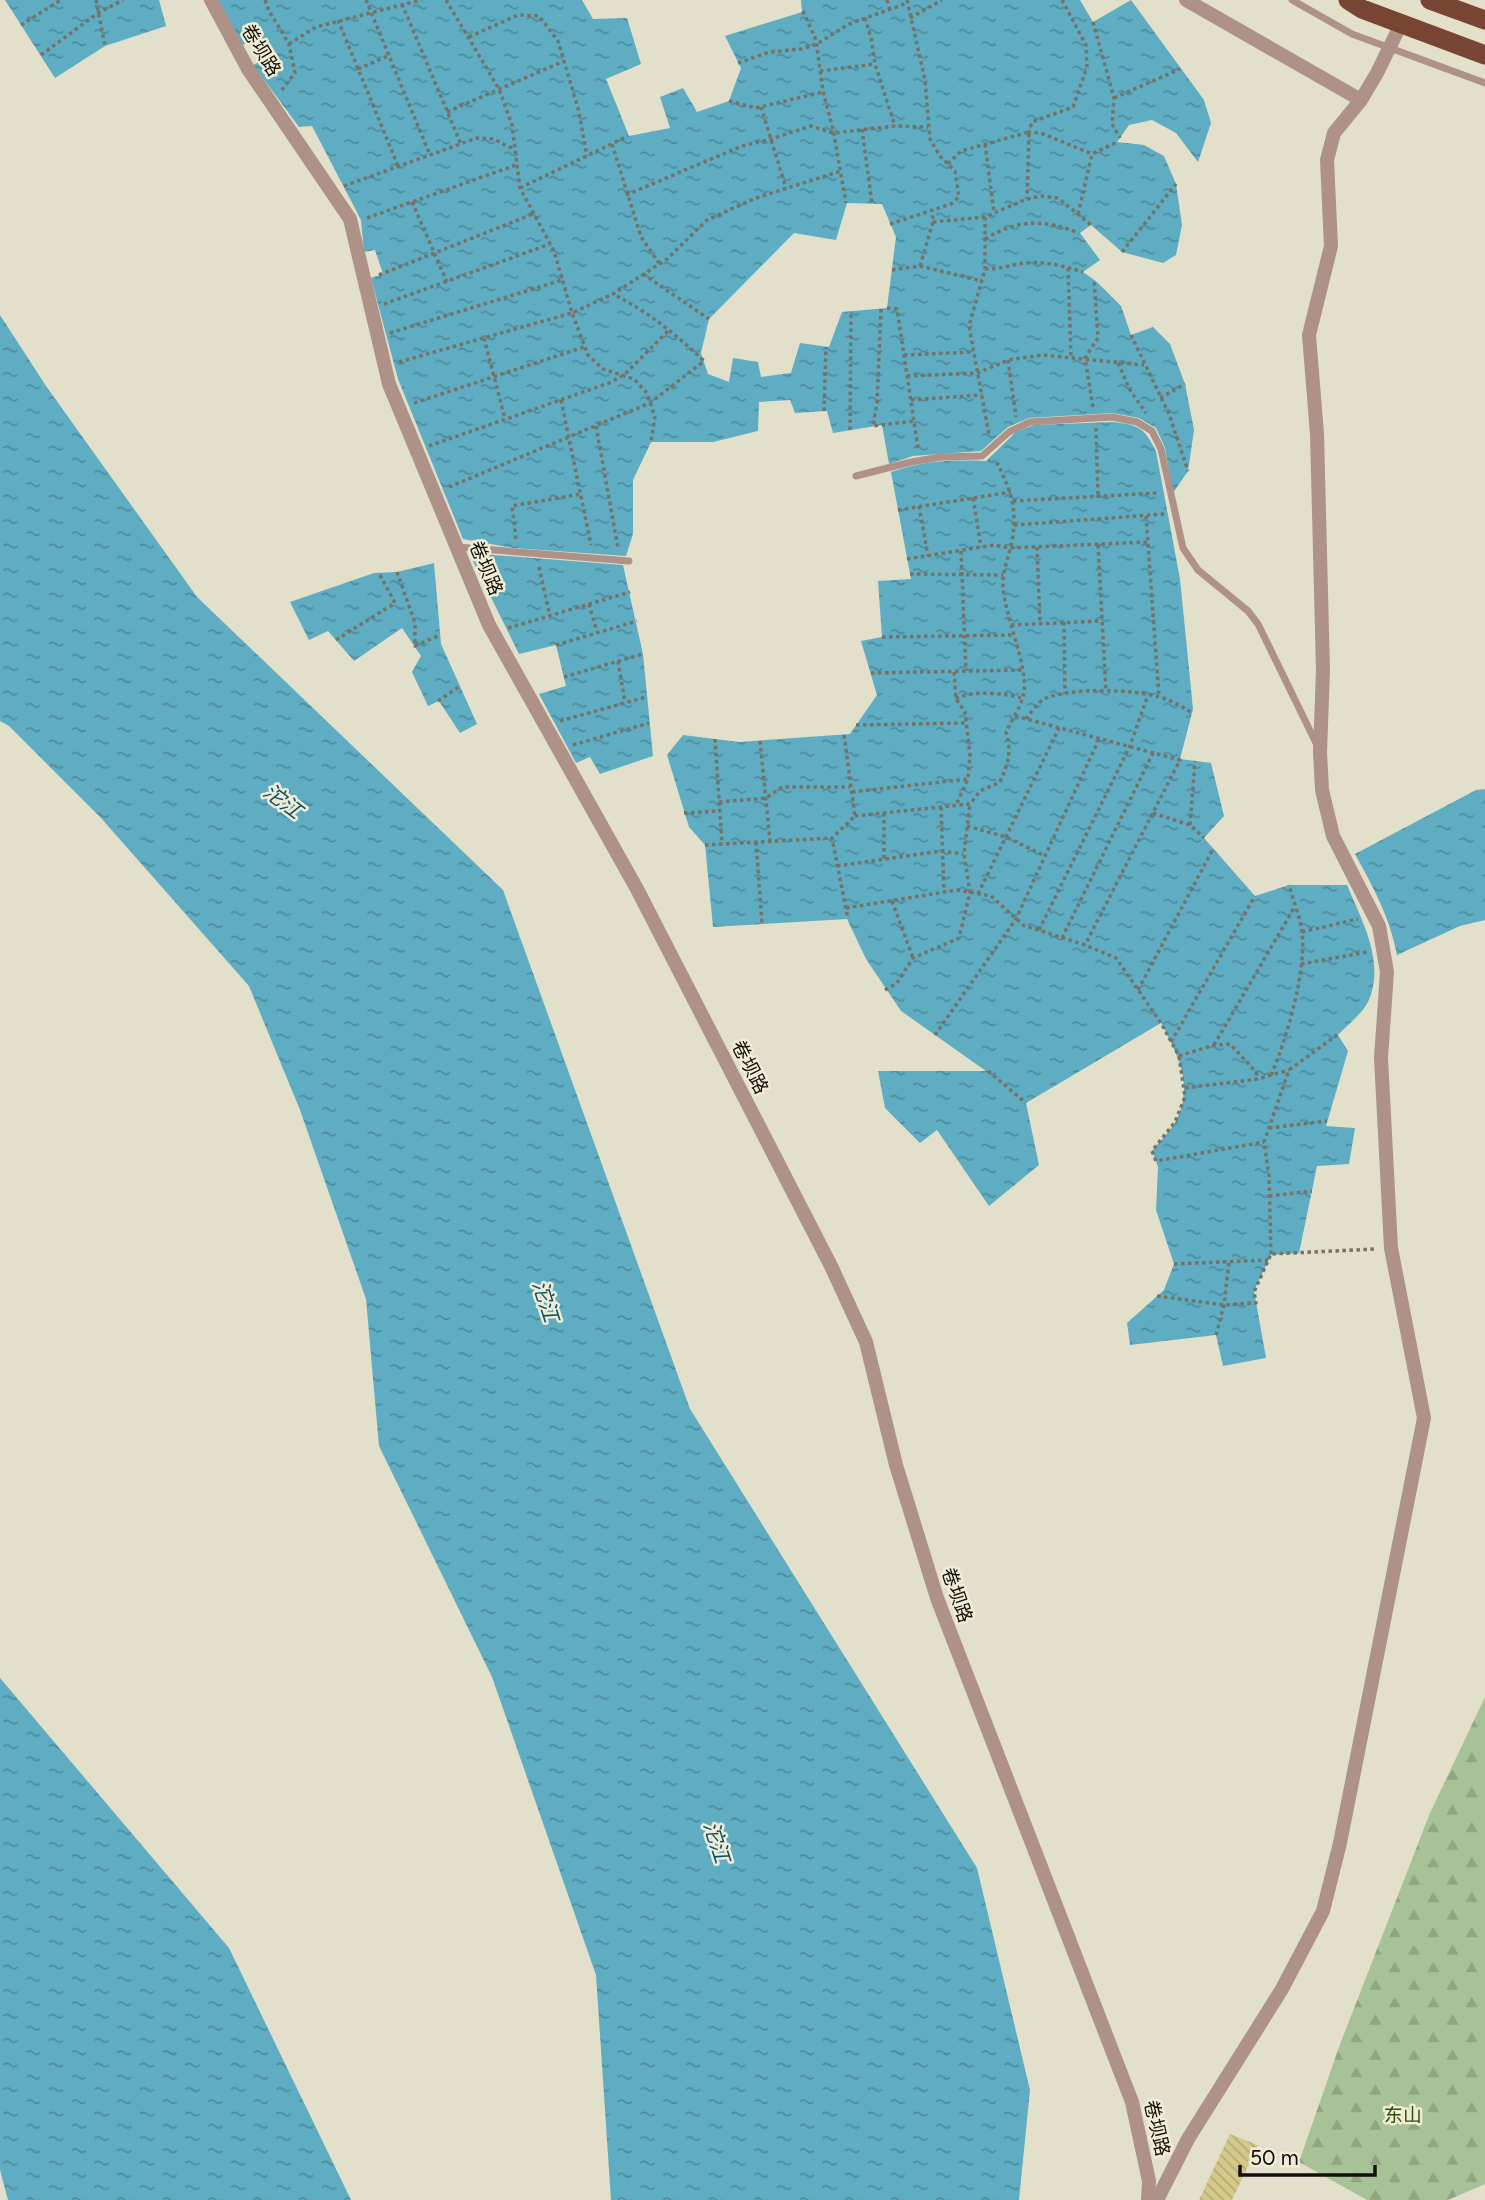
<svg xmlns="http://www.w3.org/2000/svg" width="1485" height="2200" font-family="Figtree,'Noto Sans SC',sans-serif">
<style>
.forest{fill:url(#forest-firs)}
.water{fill:url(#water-ripples);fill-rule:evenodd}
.building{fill:url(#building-back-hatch)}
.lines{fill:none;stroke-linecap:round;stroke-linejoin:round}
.path{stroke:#757366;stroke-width:3.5;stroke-dasharray:3.5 3.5;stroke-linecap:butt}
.service{stroke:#ae9187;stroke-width:7}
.minor{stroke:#ae9187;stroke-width:14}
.trunk{stroke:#784533;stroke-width:19}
.labels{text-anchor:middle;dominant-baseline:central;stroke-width:5;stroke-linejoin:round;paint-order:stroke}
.street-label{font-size:19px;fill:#100f08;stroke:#f0ecd7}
.park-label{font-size:19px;fill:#2c5200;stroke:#f0ecd7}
.water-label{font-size:21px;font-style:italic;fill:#0b5060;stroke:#f0ecd7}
</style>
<defs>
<pattern id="forest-firs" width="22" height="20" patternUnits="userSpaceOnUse" patternTransform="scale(1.75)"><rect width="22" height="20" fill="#a8c297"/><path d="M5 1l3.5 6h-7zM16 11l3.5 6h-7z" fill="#90a681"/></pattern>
<pattern id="water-ripples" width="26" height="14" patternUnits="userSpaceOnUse" patternTransform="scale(1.75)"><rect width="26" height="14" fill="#5fadc3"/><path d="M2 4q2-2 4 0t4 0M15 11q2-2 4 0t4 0" fill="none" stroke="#4d8b9c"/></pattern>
<pattern id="building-back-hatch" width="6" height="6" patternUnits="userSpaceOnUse" patternTransform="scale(1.75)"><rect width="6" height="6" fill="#d4c989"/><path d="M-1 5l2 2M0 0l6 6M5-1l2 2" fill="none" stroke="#b5ab75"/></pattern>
</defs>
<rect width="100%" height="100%" fill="#e2dfca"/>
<path class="forest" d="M1485,1697V2184L1448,2200H1367L1299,2162L1339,2047L1430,1813Z"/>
<path class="water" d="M5,0H159L166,26L105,46L55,78Z
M218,0H582L593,19L627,18L641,64L606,79L629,136L670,128L660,97L683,88L697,112L729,101L741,68L725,36L802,12L801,0H1080L1093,22L1131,0L1204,100L1211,123L1198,162L1176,133L1152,120L1129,125L1117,142L1144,145L1164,156L1176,184L1182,225L1176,255L1163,263L1122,252L1091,225L1080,233L1100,260L1083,272L1097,282L1121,306L1131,335L1153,327L1170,344L1185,384L1194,430L1188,471L1173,493L1165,448L1156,428L1139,418L1112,413L1029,418L1008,427L981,451L913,456L889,464L882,425L833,433L827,411L795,413L790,400L759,402L758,431L713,442H651L633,480V534L626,556L513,548L463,539L398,379L371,278L383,274L375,250L364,252L361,220L312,126L299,127L253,65L266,58L258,40L242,45ZM847,203L882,204L896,237L887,308L842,312L829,347L800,343L791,373L761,377L758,362L733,358L729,382L708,374L701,353L709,319L794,233L836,240Z
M0,315L46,386L197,597L503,890L690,1409L977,1868L1030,2090L1019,2200H611L596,1975L492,1677L379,1446L366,1299L300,1110L249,986L101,818L9,726L0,721Z
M1113,422C1140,425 1144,428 1156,451L1180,579L1193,709L1180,759L1211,763L1224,816L1204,838L1255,896L1289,885H1347C1362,921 1386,963 1368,1002C1362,1014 1347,1025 1338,1035L1348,1051L1326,1126L1355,1128L1349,1164L1317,1166L1299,1253L1271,1255L1254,1291L1266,1358L1223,1366L1216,1335L1130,1345L1127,1323L1164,1290L1174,1264L1156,1210L1158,1167L1152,1151C1160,1141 1170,1131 1176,1121C1194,1085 1178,1055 1161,1023L1026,1103L1039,1165L989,1206L937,1130L920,1143L885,1108L878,1071H986L901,1011L866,959L847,919L713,927L705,845L689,827L667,755L683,735L739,742L850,734L877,695L861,641L882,637L878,581L911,579L891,472C927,460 949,460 986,461L1016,432L1034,425Z
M469,553L623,565L643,654L653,756L600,774L590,757L576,763L539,694L566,686L556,645L519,654Z
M434,563L441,644L477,724L460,733L439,701L428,706L412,672L421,656L402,628L354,661L328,631L309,640L290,602L374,573L397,572Z
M1485,789V920L1460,926L1397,955C1390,917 1373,887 1355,854L1476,790Z
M0,1678L229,1948L351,2200H8L0,2170Z"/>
<path class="building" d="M1230,2134L1258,2145L1232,2200H1199Z"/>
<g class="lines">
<path class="path" d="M96,0L105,46
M265,0L269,11L289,44L295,73L281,91
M366,0L430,155
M446,0L499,89L512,125L520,188L554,251L572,313L588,355L603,369L634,379L647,393L655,418L651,441
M887,0L890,10
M1062,0L1086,45L1087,67L1073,107L1032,122L1029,132L1041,133L1092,154
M402,4L461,144
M803,11L816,40L823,92L833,129L846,203
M865,18L871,38L875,64L895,126
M910,18L942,0
M338,20L398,166
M1093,22L1114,98L1112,124L1120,138
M21,25L61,0
M469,37L518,15L539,16L558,41L578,108L587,156
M289,44L316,27L421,0
M41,55L98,13L123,0
M738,63L770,52L801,49L817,44L849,24L908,3
M358,69L388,56
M820,71L875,64
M1114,98L1180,69
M729,101L756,108L823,92
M761,107L786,188
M447,112L564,61
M862,129L872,204
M612,144L641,237L659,263
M985,144L994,213
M948,164L961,151L1029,132L1027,199
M344,186L477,138L493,139L514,149
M520,188L628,136
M626,195L742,146L771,139L811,126L833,133L895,126L928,127
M412,202L447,282
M1078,214L1092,154L1117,142
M985,217V269L969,326L989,435
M367,218L516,165
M933,222L985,217L1024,200L1041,196L1058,198L1091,225
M890,224L951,204L959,197L955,171L940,156L930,139L925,80L907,0
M985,239C1018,219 1044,219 1079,233
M1122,252L1176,184
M920,266L933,222L932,210
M1068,268L1071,357
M985,269C999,270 1012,264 1026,263C1046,261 1063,266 1083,272
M892,270L920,266L982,281
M643,274L709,319
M379,275L533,214
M384,304L550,244
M887,308L897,309L918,448
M881,309L877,403L873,426L914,421
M390,333L562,280
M1131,335L1169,414L1188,471
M484,338L505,419
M904,355L974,352
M1008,360L1016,417
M399,362L572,313L613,294L667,259L707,220L756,198L841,171
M1118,363L1130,390L1146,413
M907,376L978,373L1008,360L1043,355L1144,365
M1160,398L1185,384
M561,400L591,545
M911,400L982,395
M414,403L584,347
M1093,407L1085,358L1098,338L1094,280
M824,411L826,347
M596,426L618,548
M1096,428L1098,496
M850,430L851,311
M429,446L609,383L624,375L670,329
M449,487L650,403L704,361C674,333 650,313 613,294
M973,498L981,547
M1013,501L1158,493
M919,506L928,556
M898,510L1011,492
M1146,516L1159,697
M1014,525L1165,514
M516,539L512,506L581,494
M1098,545L1106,692
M1037,547L1040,624
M961,551L966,671
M907,559L994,545L1010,548L1148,542
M539,567L550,616
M397,572L415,623V646L440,635
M910,574L1003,575
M589,604L597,632
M1064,622L1065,693
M1011,625L1102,621
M508,628L630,592
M882,637L1013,635
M336,640L395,603L379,573
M556,645L637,621
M618,661L625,702
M954,672L956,699L965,712L970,755L968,779L956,805
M871,673L1022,670
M564,677L643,654
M956,699C969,690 1007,693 1021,698
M438,701L460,686
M1015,716L1180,760L1085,945
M1026,719C1031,713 1037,703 1044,699C1071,687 1135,689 1163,698C1174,702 1183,707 1192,713
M560,721L646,697
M856,725L966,723
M844,735L855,816L832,838L848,919
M715,739L722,844
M760,741L770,841
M573,745L649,723
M852,792L968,779
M719,802L766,798L782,787H850
M941,807L944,892
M684,813L720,811
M884,813V860
M1153,813L1190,825L1204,838
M855,816L970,804L980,791L1000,782C1008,764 1012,752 1006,732C1012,720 1021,706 1024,693C1028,666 1005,616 1003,587C1002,570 1009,557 1012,541C1018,507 1010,488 995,459
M1190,825L1195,761
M967,826L1006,837L1045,856
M756,842L762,924
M705,845L832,838
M837,866L941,851L963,854
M978,894L1059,728
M892,901L913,958
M846,908L957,890L991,896L1023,925L1085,945L1116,958L1161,1023L1179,1056L1185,1097L1175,1122L1152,1151L1156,1161L1264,1142
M1039,930L1130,746L1148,695
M1302,932L1358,919
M1062,938L1153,753
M1301,964L1368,952
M885,990L897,983L913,958L959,938L970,893L964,854L970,804
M1138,990L1213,849
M935,1035L1016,919L1099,739
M1171,1042L1255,896
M1214,1045L1294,908
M1179,1056L1214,1045L1230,1044L1256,1072L1258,1079
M988,1071L1026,1103
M1271,1075C1286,1041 1307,970 1302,932C1300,917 1293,900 1289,885
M1185,1088L1258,1079L1289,1070
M1269,1128L1327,1121
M1269,1196L1312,1191
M1271,1254L1269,1176L1264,1142L1289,1070L1337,1035
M1174,1264L1268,1260
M1157,1296L1224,1305L1256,1303L1254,1292L1271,1254L1376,1249
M1216,1335L1224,1305L1229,1262"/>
<path class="service" d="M1292,0L1352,34L1485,83
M856,476L911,462L941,457L982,456L1009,432L1030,422L1112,417L1137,422L1152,431L1161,449L1183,548L1198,570L1248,611L1258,624L1317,745
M457,547L629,561"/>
<path class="minor" d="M211,0L248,69L350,219L389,384L489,625L637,889L831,1266L866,1342L896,1465L937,1598L1132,2102L1149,2181L1148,2200
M1186,0L1361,100
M1157,2200L1188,2139L1282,1989L1323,1911L1340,1843L1424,1418L1391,1248L1381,1058L1387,972L1379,926L1333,836L1322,790L1320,752L1323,670L1317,434L1309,335L1331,246L1327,160L1334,133L1361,100L1377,73L1401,24"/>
<path class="trunk" d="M1348,0L1362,9L1485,55
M1430,0L1485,20"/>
</g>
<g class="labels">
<g class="street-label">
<text transform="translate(261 50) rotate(58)">卷坝路</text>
<text transform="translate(486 568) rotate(67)">卷坝路</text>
<text transform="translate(750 1067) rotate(63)">卷坝路</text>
<text transform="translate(957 1595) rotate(71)">卷坝路</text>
<text transform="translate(1157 2128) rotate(77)">卷坝路</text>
</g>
<g class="park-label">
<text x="1403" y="2115">东山</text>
</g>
<g class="water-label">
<text transform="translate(283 801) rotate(37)">沱江</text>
<text transform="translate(546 1301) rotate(72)">沱江</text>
<text transform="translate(717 1842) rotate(72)">沱江</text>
</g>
</g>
<path d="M1240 2165v10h135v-10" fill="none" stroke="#100f08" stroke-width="3.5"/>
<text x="1250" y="2165" font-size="21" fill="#100f08" stroke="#f0ecd7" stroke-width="5" paint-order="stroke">50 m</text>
</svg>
